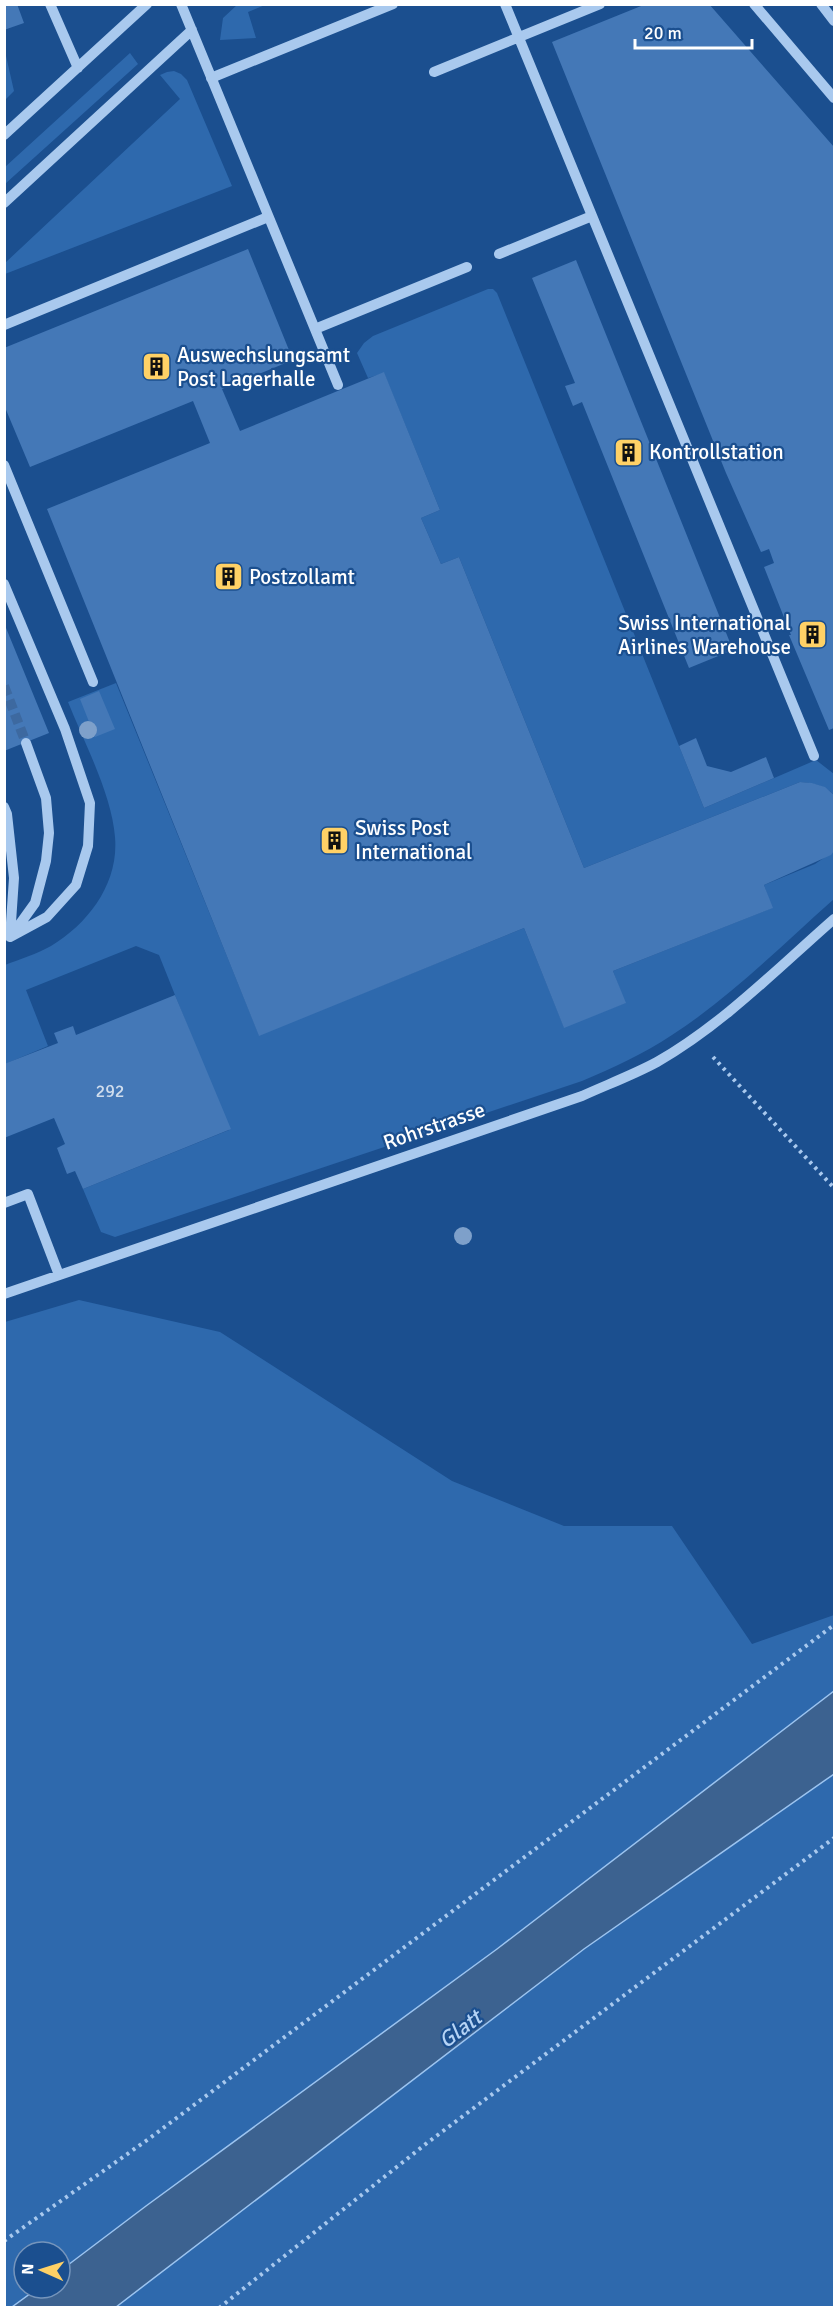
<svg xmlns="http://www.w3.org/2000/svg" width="839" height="2312" font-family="Signika,sans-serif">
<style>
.green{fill:#2e69ad;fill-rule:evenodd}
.water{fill:#3c6290;stroke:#9cc4f0;stroke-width:1.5}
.building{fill:#4478b7}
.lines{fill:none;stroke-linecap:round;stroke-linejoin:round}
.minor-tunnel{stroke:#3d69a0;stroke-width:10;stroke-dasharray:10 5;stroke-linecap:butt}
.path{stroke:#a9c9ee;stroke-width:4;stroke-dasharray:3 4.5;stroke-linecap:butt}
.minor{stroke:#a9c9ee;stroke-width:10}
.tree{fill:#7ea0ca}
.labels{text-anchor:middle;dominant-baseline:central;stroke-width:4.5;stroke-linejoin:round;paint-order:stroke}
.number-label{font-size:18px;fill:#d0dded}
.poi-label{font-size:21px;fill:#fff;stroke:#1b4f8f;text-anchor:start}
.street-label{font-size:21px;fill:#fff;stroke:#1b4f8f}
.water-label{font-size:22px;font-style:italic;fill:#b5d3f5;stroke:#1b4f8f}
</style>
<rect width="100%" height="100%" fill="#1b4f8f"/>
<path class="green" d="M237,5H265L248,12L256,38L220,40L223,18Z
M4,47L14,91L5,100H4Z
M130,53L138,64L5,184V167Z
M174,71L181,74L187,80L232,186L5,274V263L180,99L160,75L167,72Z
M488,289H493L497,293L704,808L816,760L834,774V795C824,785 814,783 800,782L584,868L459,557L441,564L421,518L440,510L384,373L368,378L357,353L364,343L373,336Z
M116,683L259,1035L524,928L564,1027L625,1003L613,971L772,908L764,885L815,864L834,851V899C782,945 731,997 672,1035C643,1054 613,1068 582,1081L115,1237L101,1232L83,1189L229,1130L159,955L136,946L26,990L48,1046L5,1064V965C20,959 37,954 51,946C89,923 119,883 115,837C112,795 84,742 68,702Z
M79,1300L220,1332L452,1481L564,1526H672L752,1644L834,1615V2307L5,2308V1322ZM24,2252H60V2288H24Z"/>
<path class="water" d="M834,1691V1774L584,1949L116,2307H12L38,2288H60V2271L146,2206L497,1949Z"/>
<path class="building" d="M4,4H17L24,23L4,30Z
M646,4H709L834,147V728L829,730L789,635H791L764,567L774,563L769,549L761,552L726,473L552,42Z
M248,249L293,360L222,389L240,431L384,372L440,510L421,518L441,564L459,557L584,868L800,782L812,783L825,787L834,795V851L831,855L764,885L773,908L613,971L626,1003L564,1028L524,928L259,1036L47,509L210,443L193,401L30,467L4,405V348Z
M576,260L733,650L689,668L582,402L573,406L565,386L575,383L532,278Z
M4,623L49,733L4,751Z
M99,691L115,729L95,737L80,699Z
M696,738L707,766L731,772L766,757L774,778L704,808L679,746Z
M175,995L231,1129L83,1189L75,1171L67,1174L57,1148L65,1144L54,1118L4,1138V1064L58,1043L54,1033L73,1026L76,1035Z"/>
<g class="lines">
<path class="minor-tunnel" d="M4,686L26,743"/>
<path class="path" d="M713,1057L834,1188
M4,2241L150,2138L834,1625
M219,2308L427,2143L834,1838"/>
<path class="minor" d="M50,4L78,68
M181,4L338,385
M505,4L814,756
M754,4L834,98
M821,4L834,21
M434,72L600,4
M211,78L393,4
M4,135L147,4
M4,203L192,30
M499,254L592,216
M4,325L268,217
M315,329L467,267
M4,465L93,682
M4,584L65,729L90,803L88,846L76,885L47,917L10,937
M4,807L7,814L14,878L10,937
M12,935L35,903L46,861L49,833L46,798L26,743
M4,1203L28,1194L59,1275
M4,1294L582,1096C606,1085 633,1075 657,1062C722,1025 778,968 834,919"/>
</g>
<g class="tree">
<circle cx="88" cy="730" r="9"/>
<circle cx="463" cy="1236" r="9"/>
</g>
<defs>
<symbol id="building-square" viewBox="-11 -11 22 22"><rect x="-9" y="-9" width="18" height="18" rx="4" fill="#ffd166" stroke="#1b4f8f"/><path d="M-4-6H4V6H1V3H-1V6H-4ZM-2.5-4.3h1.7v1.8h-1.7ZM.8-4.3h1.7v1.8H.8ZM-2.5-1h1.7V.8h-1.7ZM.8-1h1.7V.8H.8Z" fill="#111"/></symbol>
</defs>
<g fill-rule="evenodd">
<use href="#building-square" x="140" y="350" width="33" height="33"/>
<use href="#building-square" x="612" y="436" width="33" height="33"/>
<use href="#building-square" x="212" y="560" width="33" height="33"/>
<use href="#building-square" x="796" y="618" width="33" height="33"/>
<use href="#building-square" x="318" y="824" width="33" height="33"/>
</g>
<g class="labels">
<g class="number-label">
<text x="110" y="1091">292</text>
</g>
<g class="poi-label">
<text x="177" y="355">Auswechslungsamt<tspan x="177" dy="24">Post Lagerhalle</tspan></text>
<text x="649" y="452">Kontrollstation</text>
<text x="249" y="577">Postzollamt</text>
<text x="791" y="623" text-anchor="end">Swiss International<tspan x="791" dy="24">Airlines Warehouse</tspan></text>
<text x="355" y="828">Swiss Post<tspan x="355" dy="24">International</tspan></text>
</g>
<g class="street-label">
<text transform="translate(434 1126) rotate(-19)">Rohrstrasse</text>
</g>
<g class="water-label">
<text transform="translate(460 2029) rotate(-37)">Glatt</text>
</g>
</g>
<rect width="839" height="2312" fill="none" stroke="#ffffff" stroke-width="12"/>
<g transform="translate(42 2270) rotate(273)"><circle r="28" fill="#1b4f8f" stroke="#7695bc" stroke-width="1.5"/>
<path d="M0-4.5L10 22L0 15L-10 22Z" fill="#ffd166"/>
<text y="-9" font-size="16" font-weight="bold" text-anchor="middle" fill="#ffffff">N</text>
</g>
<path d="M635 39v9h117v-9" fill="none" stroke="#ffffff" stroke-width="3"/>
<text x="644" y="39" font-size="18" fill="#ffffff" stroke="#1b4f8f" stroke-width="4.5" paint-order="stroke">20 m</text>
</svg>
